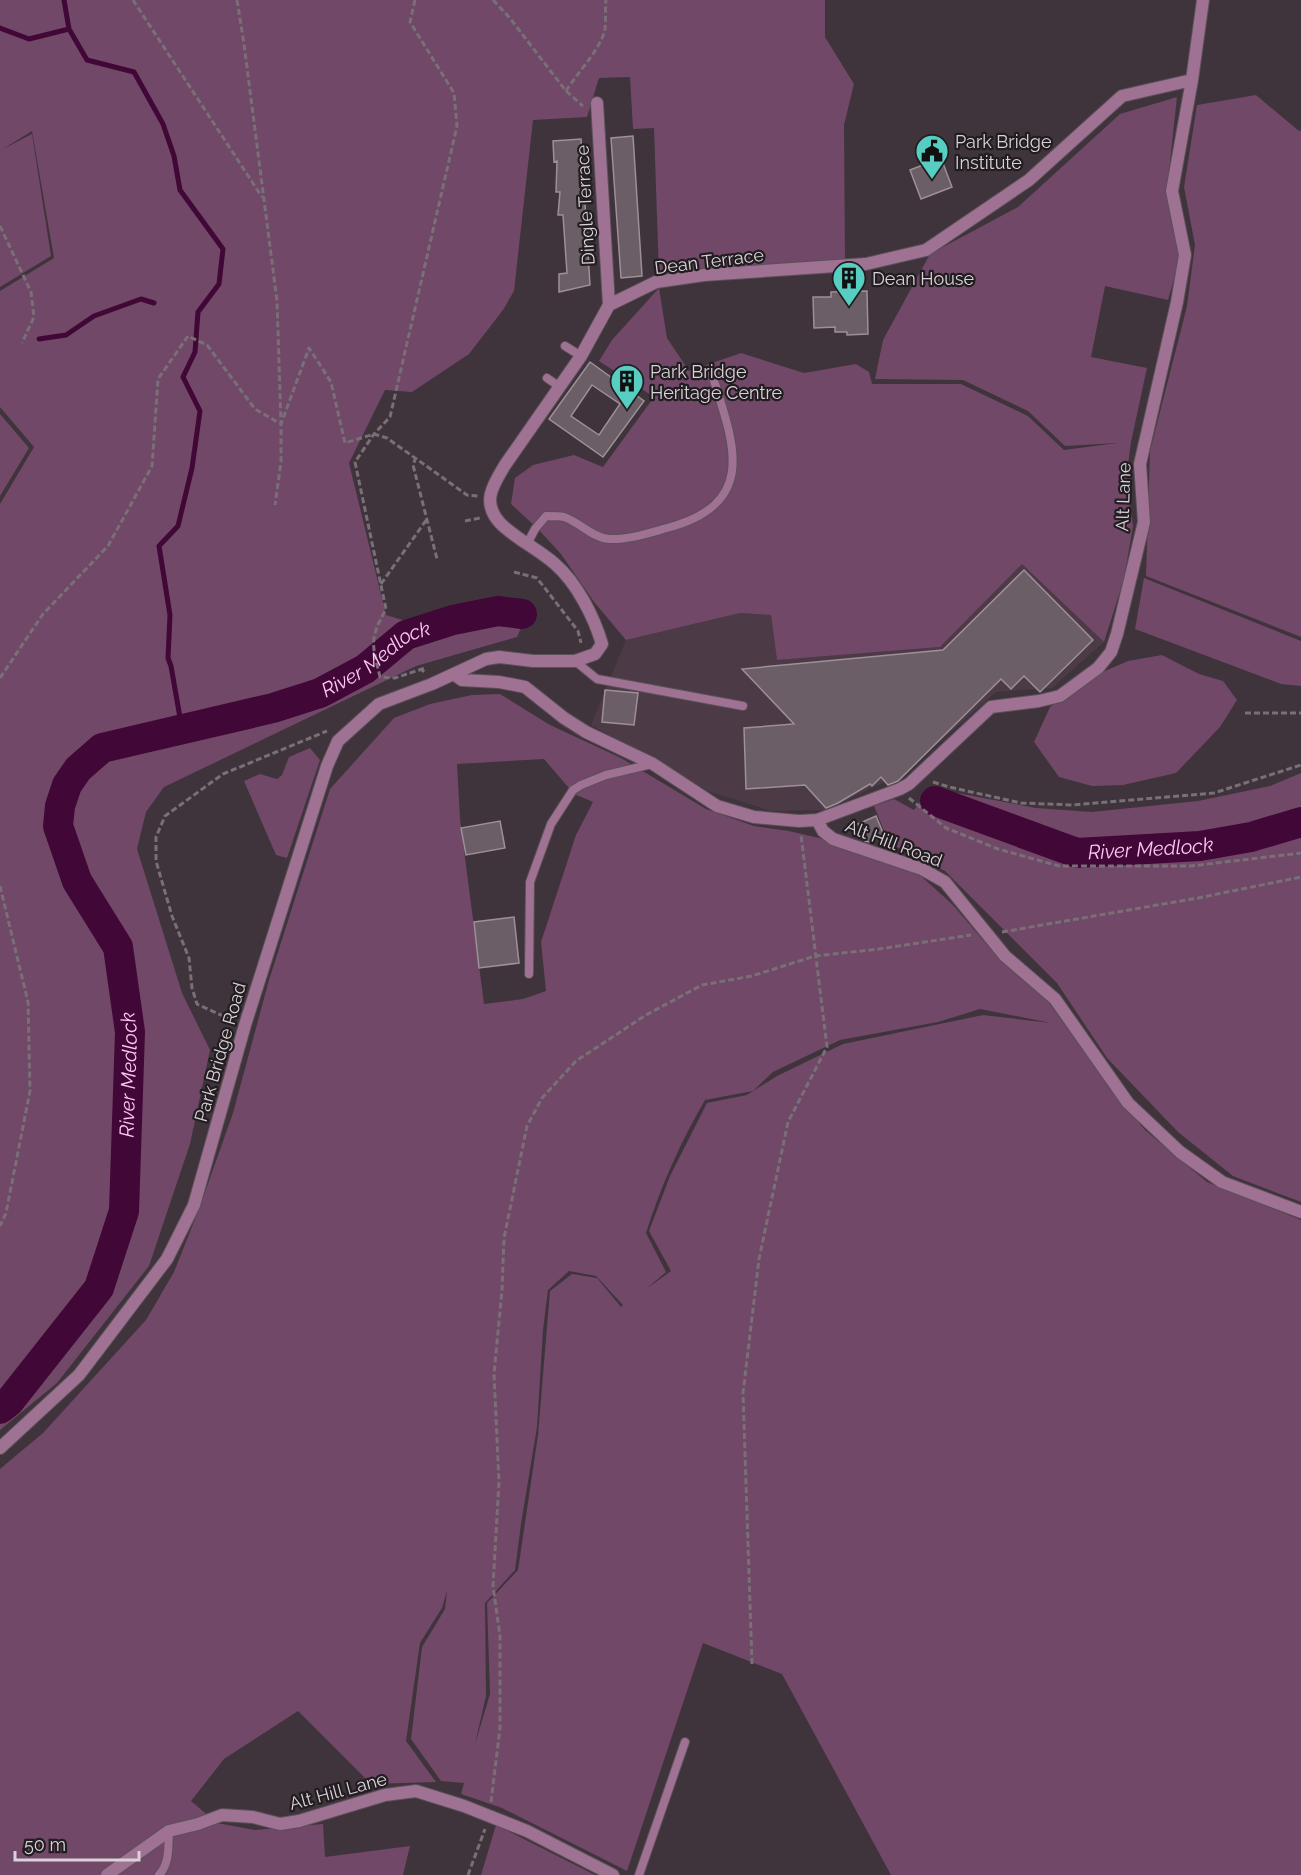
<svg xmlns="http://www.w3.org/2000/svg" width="1301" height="1875" font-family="Raleway,sans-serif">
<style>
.built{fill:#4c3b47}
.green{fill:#714867;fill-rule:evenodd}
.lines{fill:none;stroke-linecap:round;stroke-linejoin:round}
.stream{stroke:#410737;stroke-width:5}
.river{stroke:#410737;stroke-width:30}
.building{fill:#6b5e67;stroke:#9e8f99;stroke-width:1.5;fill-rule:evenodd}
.service-casing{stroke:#5b5058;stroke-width:10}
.minor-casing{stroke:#5b5058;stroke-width:14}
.path{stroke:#796f76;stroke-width:3;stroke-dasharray:6 3;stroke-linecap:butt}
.service{stroke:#9f7193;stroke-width:8}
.minor{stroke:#9f7193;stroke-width:12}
.labels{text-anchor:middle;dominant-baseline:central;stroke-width:4.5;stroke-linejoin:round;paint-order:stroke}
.poi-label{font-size:18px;fill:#dad2d8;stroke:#221d21;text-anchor:start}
.street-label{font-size:18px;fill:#dad2d8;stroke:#221d21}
.water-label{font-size:20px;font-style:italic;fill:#ffc8f0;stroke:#221d21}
</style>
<rect width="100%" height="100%" fill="#3f333c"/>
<path class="built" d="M1022,564L1104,642L1052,688L996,692L897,779L880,784L827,810L771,811L708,791L591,725L626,640L740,613L771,615L777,660L940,647Z"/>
<path class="green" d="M0,0H825V37L854,84L844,125L845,260L687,271L659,276L654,128L633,129L630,77L599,78L587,117L533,120L514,291L503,310L469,354L412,392L385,390L349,463L386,615L435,630L531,605L517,637L416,666L164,787L146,812L137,849L182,993L210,1050L190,1144L149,1266L57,1383L0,1430V504L34,447L0,407V291L54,258L32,131L3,149L32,134L51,256L0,287Z
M1256,95L1299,131L1301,130V637L1146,576L1150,451L1187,306L1195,245L1184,187L1197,105Z
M1177,97L1167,190L1180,258L1168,300L1105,286L1091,357L1147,368L1131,442L1126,480L1133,526L1124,579L1104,642L1022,564L940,647L777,660L771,615L740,613L626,640L594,602L561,554L537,528L511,504L515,478L533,465L574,455L603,467L654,397L599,361L612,340L659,288L667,338L689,371L741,353L804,373L856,364L869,372L872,384H961L1028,416L1064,450L1117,443L1065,446L1028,411L963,380L875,379L883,340L930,254L1018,207L1120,114Z
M0,414L29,448L0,496Z
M1144,578L1301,641V686L1281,684L1135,629Z
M1162,655L1199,674L1223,681L1237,700L1220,727L1176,773L1123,785L1092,786L1059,777L1034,742L1050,707L1098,674L1128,661Z
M500,694L550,725L621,758L706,809L754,826L789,831L819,838L921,876L953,905L988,946L1047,1000L1116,1096L1145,1130L1207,1182L1301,1220V1875H891L782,1674L703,1643L627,1871L502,1808L461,1794L464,1783L441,1781L411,1739L422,1647L445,1609L447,1591L442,1608L420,1643L406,1741L436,1782L371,1784L298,1711L224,1759L191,1801L217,1823L255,1830L323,1824L325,1857L410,1846L403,1875H0V1469L43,1433L146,1320L174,1272L199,1209L233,1113L269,980L330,789L394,718L430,704L472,695ZM544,759L574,794L593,802L576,835L541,942L546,991L523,999L484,1004L460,819L457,764ZM980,1009L1051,1023L983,1015L843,1044L777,1076L753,1091L773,1072L840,1040L938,1022ZM753,1091L747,1095L707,1103L670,1176L649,1231L671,1271L646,1289L666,1272L646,1233C661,1186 680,1143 705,1100ZM569,1271L596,1276L623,1305L621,1307L597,1278L572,1274L550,1291L538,1435L518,1570L487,1603L490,1694L475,1744L486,1696L485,1603L515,1570L521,1524L537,1427L543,1330L548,1290Z
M310,748L320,760L287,858L276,855L244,781L260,774L277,779L282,775L289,757Z
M1301,773V1202L1233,1176L1178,1132L1107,1058L1057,983L945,871L889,843L874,806L894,799L914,810L930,788L1036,808L1092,812L1198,801L1270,786Z
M496,1825L595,1875H481Z"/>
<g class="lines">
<path class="stream" d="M64,0L69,29
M0,28L29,39L69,29L87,60L134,72L163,124L174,156L180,190L223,249L219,284L198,312L195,352L183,377L200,411L192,468L178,526L159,546L170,615L168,658L171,666L182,729
M39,339L66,335L94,316L141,299L154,303"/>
<g class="river">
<path id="s1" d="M935,801L1077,853L1200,846L1251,837L1301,822"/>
<path id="s2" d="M0,1409L9,1402L99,1288L124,1211L130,1032L118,947L77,881L58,826L60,806L67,785L78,769L102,748L273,708L320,693L365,669L406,635L453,620L498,611L522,614"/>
</g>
</g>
<path class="building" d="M633,136L642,276L621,278L611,138Z
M581,139L590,285L559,292V274L567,273L563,215H558L560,192H556L557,161L554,162L553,141Z
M941,158L952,187L921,199L910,170Z
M867,291L868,334L847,335V332H835V327L814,328L813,297H831V292Z
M590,362L644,401L603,457L549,419ZM592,385L620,404L599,435L571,416Z
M1024,570L1093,640L1040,692L1024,676L1011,689L1001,679L898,781L888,785L881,777L872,786L870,784L838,803L826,808L805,785L746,789L744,728L794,724L742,669L943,650Z
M605,690L638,693L634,725L602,722Z
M876,816L884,835L869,842L865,841L858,824Z
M500,821L505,848L466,855L461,828Z
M514,917L519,963L479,968L474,922Z"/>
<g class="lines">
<defs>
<path id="service" d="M565,346L581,356
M547,378L560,387
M527,544L535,529L546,516C551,516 559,516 564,517C579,522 593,538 609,539C628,540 649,533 667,528C762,503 732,440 711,371
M575,661L597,679L743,706
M529,974L530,882L551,824L573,790L581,785L606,775L652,764
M159,1875C170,1863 168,1847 169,1831
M639,1875L685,1742"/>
<path id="minor" d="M597,103L609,305
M455,675L462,680L499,682L525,687L564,718L586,732L653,764L717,806L754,817L799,821L817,820L900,789L909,784L991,707L1039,701L1060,696L1098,668L1111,652L1117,634L1144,522L1140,464L1177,302L1185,255L1172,191L1192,80L1203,0
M817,820L823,831L833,839L922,869L945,882L1005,956L1055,999L1128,1103L1180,1152L1222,1182L1301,1212
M0,1448L79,1375L167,1259L194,1205L245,1025L327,766L338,741L379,704L432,684L486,659L499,657L533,661H575L595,654L602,644C594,617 577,583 555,564C538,549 516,539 500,523C481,502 493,485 505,465L581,356L609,305L656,282L704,275L866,264L926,250L1029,180L1122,96L1192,80
M107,1875L169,1831L198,1824L222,1815L253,1817L280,1824L299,1821L385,1795L416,1791L464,1806L527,1831L613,1875"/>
</defs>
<use href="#service" class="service-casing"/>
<use href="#minor" class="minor-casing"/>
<path class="path" d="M133,0L262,197
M237,0L244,44L277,301L281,424V462L275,505
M415,0L410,22L454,93L457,126L390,417L374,434L355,462L386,609C369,640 372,643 380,677L395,678L425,668L422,672
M493,0L509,17L566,91L583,106
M566,91C577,73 601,49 605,29C606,20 605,9 606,0
M0,226L31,292L34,317L22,343
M416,457L413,465L437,559
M465,521L480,518
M514,572L537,578L578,631L581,643
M381,584L427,519
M0,678L43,614L108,546L152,466L158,379L188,336L207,345L255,409L281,424L309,348L331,382L345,443L374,434L387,438L467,495L478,496
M1245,713H1301
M933,782L949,787L1021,803L1073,805L1214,793L1301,765
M909,798L946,828L998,849L1059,866H1191L1301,853
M0,886L28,1002L30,1091L6,1213L0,1226
M1002,932L1198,898L1301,877
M232,1020L197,1004L192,988L189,958L172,916L156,861V837L165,816L223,774L327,731
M752,1664L743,1393L759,1259L788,1122L827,1047L801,835
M491,1802L500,1728V1636L493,1586L499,1482L494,1374L502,1290L504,1238L527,1126L542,1098L576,1061L646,1015L702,985L752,976L815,956L879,949L971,935
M468,1875L485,1829"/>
<use href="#service" class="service"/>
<use href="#minor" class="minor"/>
</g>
<defs>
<symbol id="civic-pin" viewBox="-11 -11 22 30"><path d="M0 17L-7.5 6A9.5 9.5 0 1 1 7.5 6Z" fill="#57cec2" stroke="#221d21"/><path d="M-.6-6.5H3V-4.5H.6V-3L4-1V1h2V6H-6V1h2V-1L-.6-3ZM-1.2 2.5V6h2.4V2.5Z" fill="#111"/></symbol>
<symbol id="building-pin" viewBox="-11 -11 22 30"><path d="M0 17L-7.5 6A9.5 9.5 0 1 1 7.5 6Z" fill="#57cec2" stroke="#221d21"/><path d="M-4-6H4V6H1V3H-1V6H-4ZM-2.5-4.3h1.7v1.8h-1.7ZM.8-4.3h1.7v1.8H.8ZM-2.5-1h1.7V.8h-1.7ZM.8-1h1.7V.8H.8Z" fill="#111"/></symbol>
</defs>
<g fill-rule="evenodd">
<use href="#civic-pin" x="913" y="132" width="38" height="52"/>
<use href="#building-pin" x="830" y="259" width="38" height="52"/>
<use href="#building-pin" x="608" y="362" width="38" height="52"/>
</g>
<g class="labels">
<g class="poi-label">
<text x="955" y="141">Park Bridge<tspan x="955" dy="21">Institute</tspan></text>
<text x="872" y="278">Dean House</text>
<text x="650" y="371">Park Bridge<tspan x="650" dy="21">Heritage Centre</tspan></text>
</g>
<g class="street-label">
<text transform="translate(585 205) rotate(-93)">Dingle Terrace</text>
<text transform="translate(709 261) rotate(-7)">Dean Terrace</text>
<text transform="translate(1123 497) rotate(-88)">Alt Lane</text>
<text transform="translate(894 843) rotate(21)">Alt Hill Road</text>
<text transform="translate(220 1052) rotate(-74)">Park Bridge Road</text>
<text transform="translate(338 1791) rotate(-15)">Alt Hill Lane</text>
</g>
<g class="water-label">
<text stroke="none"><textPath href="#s2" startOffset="1023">River Medlock</textPath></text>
<text stroke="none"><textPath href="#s1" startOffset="225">River Medlock</textPath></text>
<text stroke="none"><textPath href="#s2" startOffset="374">River Medlock</textPath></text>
</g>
</g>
<path d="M15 1851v9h124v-9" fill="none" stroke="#dad2d8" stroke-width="3"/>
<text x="24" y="1851" font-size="18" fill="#dad2d8" stroke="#221d21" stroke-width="4.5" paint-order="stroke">50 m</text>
</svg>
